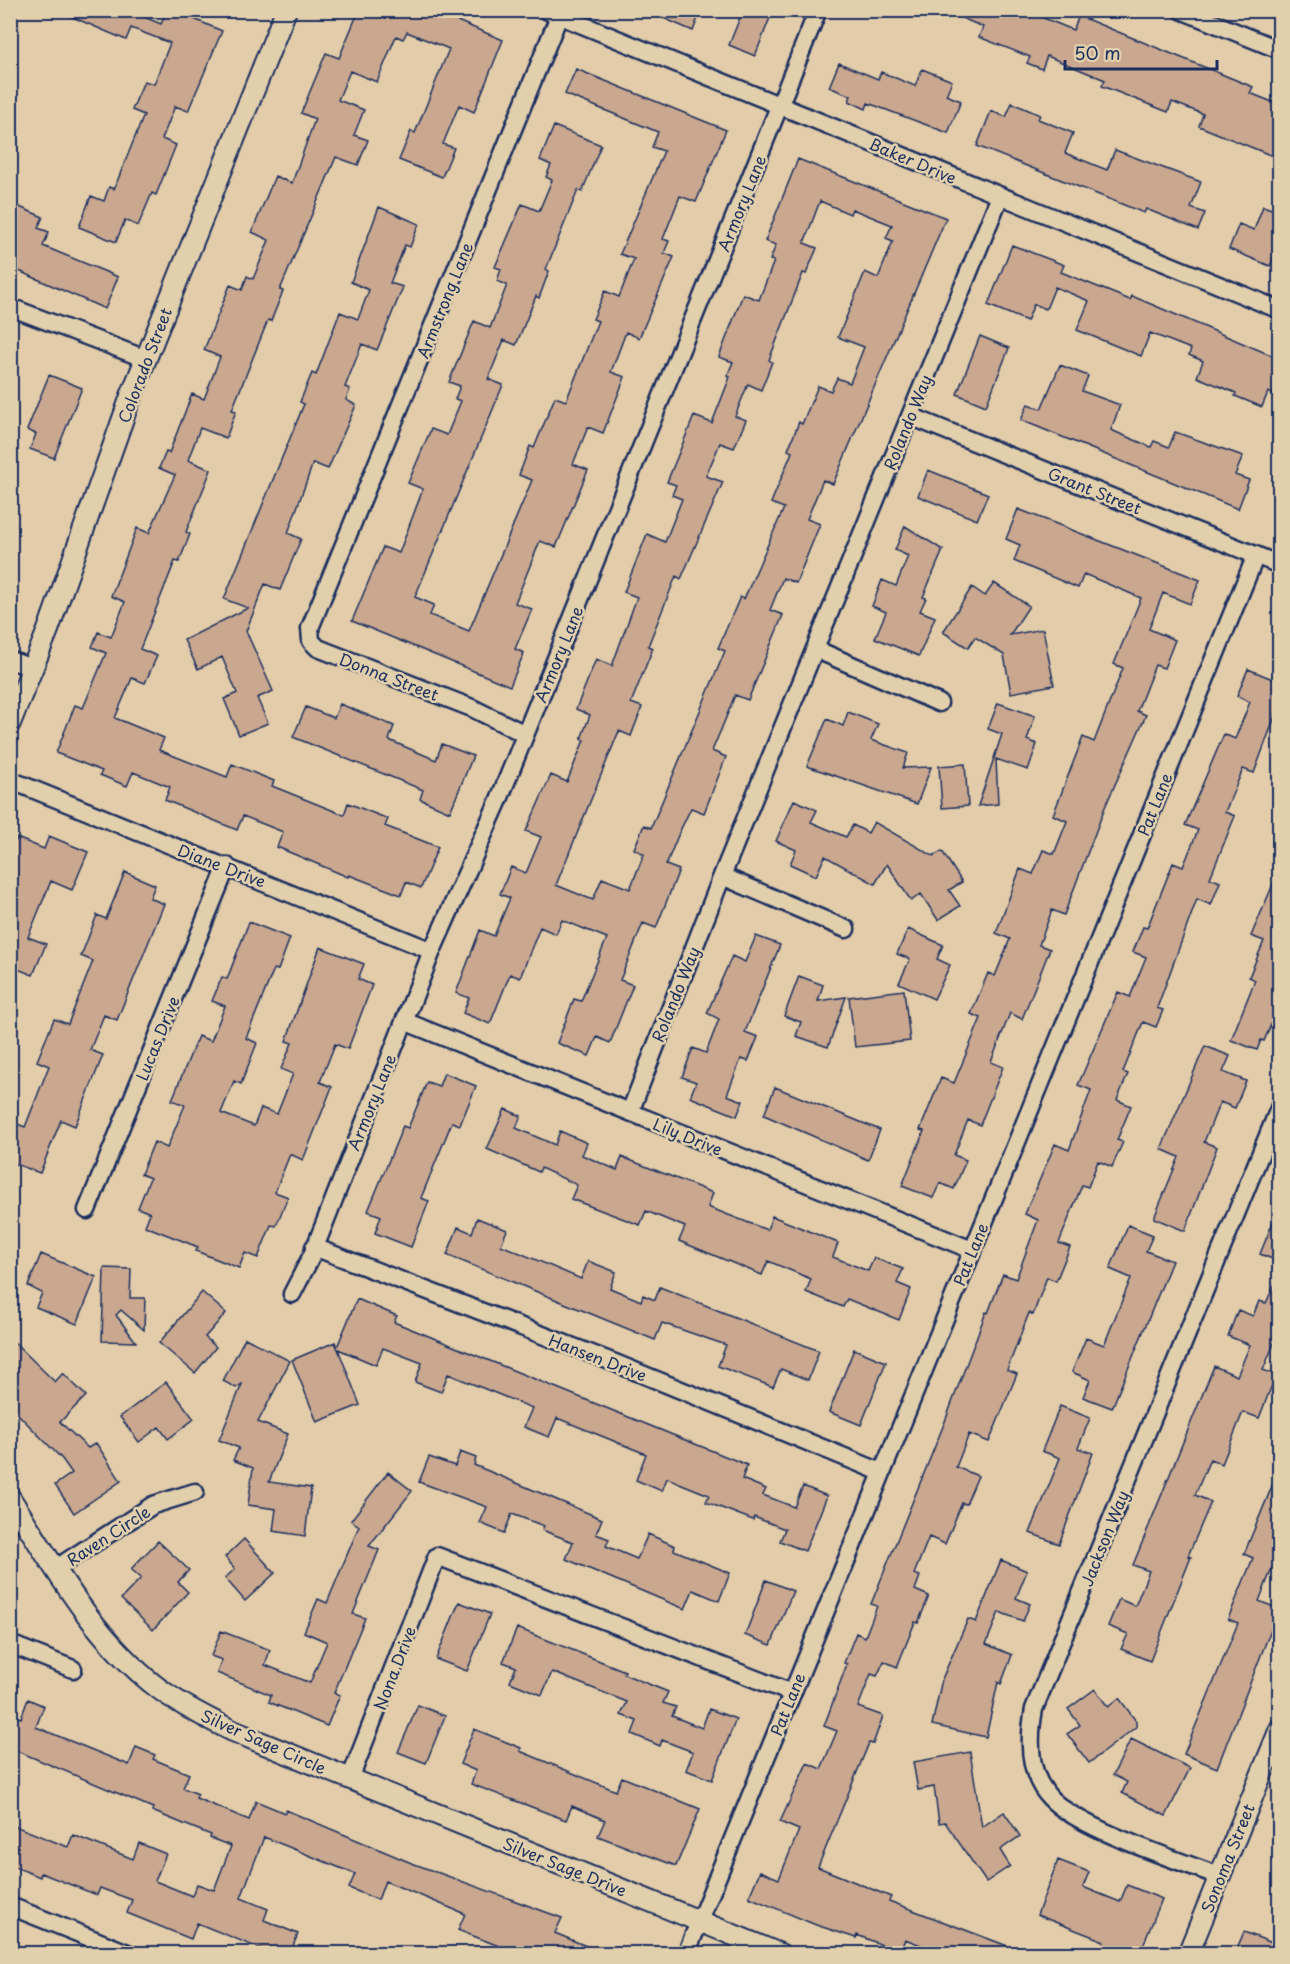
<svg xmlns="http://www.w3.org/2000/svg" width="1290" height="1964" font-family="'Playpen Sans',sans-serif">
<style>
.building{fill:#caa78f;stroke:#1b2f5e;stroke-width:1.5;fill-rule:evenodd}
.lines{fill:none;stroke-linecap:round;stroke-linejoin:round}
.minor-casing{stroke:#1b2f5e;stroke-width:21}
.tertiary-casing{stroke:#1b2f5e;stroke-width:24}
.minor{stroke:#e2d0ad;stroke-width:16}
.tertiary{stroke:#e2d0ad;stroke-width:20}
.labels{text-anchor:middle;dominant-baseline:central;stroke-width:5;stroke-linejoin:round;paint-order:stroke}
.street-label{font-size:16px;fill:#1b2f5e;stroke:#e2d0ad}
</style>
<rect width="100%" height="100%" fill="#e3cca9"/>
<filter id="ink" filterUnits="userSpaceOnUse"><feTurbulence type="fractalNoise" baseFrequency=".0167" numOctaves="2"/><feDisplacementMap in="SourceGraphic" scale="12" xChannelSelector="R" yChannelSelector="G"/><feConvolveMatrix kernelMatrix="1 2 1 2 8 2 1 2 1" color-interpolation-filters="sRGB"/></filter>
<g filter="url(#ink)">
<path class="building" d="M56,10H139L137,14L161,24L167,10H173L222,31L188,111L175,106L162,139L176,145L156,195L152,193L138,226L125,220L116,242L79,227L91,196L104,201L109,187L114,189L144,115L132,110L144,81L154,84L170,43L131,28L126,40Z
M359,10H431L503,40L474,112L459,105L443,144L454,148L442,177L399,160L411,131L415,133L449,49L407,32L403,39L396,36L377,82L350,71L338,100L364,110L354,135L368,140L358,165L336,157L280,290L283,291L271,321L268,320L232,410L236,411L226,438L200,428L188,460L211,470L186,532L190,534L179,562L175,561L140,649L157,656L145,683L132,678L115,718L164,738L159,750L227,777L232,764L274,781L272,786L344,815L348,803L388,819L385,826L438,847L421,888L406,882L401,895L349,875L348,877L277,847L283,832L243,816L237,830L165,800L170,787L133,772L127,786L100,775L102,771L56,753L75,705L83,708L106,653L92,647L98,632L111,637L125,602L111,596L137,528L149,533L175,475L159,468L166,452L169,453L192,394L204,399L220,357L204,350L230,285L242,290L247,276L253,279L269,240L252,232L261,210L275,176L292,183L315,119L301,113L326,53L339,58Z
M645,10H701L693,31Z
M743,10H773L755,56L729,45Z
M943,10H1036L1034,14L1073,30L1079,16L1253,87L1250,93L1280,105V159L1199,126L1203,114L1172,102L1168,112L1102,86L1105,80L1047,56L1042,69L1027,63L1030,57L979,37L983,27Z
M839,63L878,79L881,72L915,86L922,69L952,81L946,95L961,101L948,133L868,103L866,109L849,101L851,96L829,87Z
M576,69L726,130L696,202L680,196L663,239L669,241L664,253L674,257L639,338L626,332L611,372L625,377L603,433L588,427L573,464L588,470L556,547L540,541L515,603L532,609L515,649L524,653L510,686L352,621L383,547L399,553L423,489L408,483L431,429L447,435L461,401L455,399L460,386L449,382L474,321L490,328L507,285L497,281L501,269L495,267L522,204L539,211L552,180L546,177L551,165L540,160L554,126L601,145L582,192L578,190L546,269L549,271L539,298L536,296L516,345L504,340L488,379L503,385L415,597L434,605L430,615L469,631L532,480L519,475L530,446L534,448L555,397L566,401L598,321L593,319L605,291L619,297L634,259L620,254L664,151L652,147L658,132L565,94Z
M1012,103L1040,115L1038,119L1073,133L1065,153L1107,170L1115,150L1201,182L1191,208L1205,213L1198,230L1146,209L1144,213L977,146L991,111L1006,117Z
M798,159L946,218L833,484L823,480L807,519L820,524L796,583L783,578L770,610L783,615L748,700L735,695L725,720L712,751L726,757L704,813L691,808L679,833L666,865L679,870L656,928L643,923L620,980L633,985L610,1043L597,1037L589,1056L557,1043L574,999L581,1001L607,938L562,920L556,934L540,927L520,978L510,974L490,1024L463,1013L469,998L456,993L480,930L494,936L510,898L500,894L511,867L526,873L541,837L526,831L551,775L567,782L584,740L581,739L590,715L576,709L596,659L612,666L637,597L624,592L647,534L665,542L682,499L672,495L676,485L667,482L694,416L712,423L730,377L727,376L733,362L719,357L743,294L759,300L774,261L770,260L776,245L765,241ZM820,201L850,214L852,209L892,225L886,238L893,241L878,278L865,272L838,337L864,347L850,383L837,378L831,391L818,386L802,424L799,422L788,450L792,452L771,503L784,508L744,599L740,597L718,648L725,651L651,828L644,825L634,849L644,854L630,889L602,878L593,900L556,885L619,731L631,736L642,707L631,703L653,648L648,646L676,576L681,579L723,482L706,476L720,443L734,448L746,420L735,416L748,384L761,390L772,362L769,360L803,273L806,274L817,248L804,243Z
M10,203L43,217L38,228L49,232L43,246L118,277L105,309L10,267L16,254L10,252Z
M1263,206L1280,212V243L1270,266L1229,249L1239,224L1254,230Z
M379,207L419,224L410,247L405,245L390,283L403,287L377,350L362,344L345,387L350,389L346,400L356,405L328,469L313,463L288,533L301,539L280,590L265,584L246,631L273,691L257,698L268,723L239,735L224,699L237,693L222,657L198,669L184,640L248,608L224,599L304,404L300,402L312,373L316,375L340,312L358,319L369,290L351,282Z
M1012,245L1064,265L1061,272L1130,300L1132,296L1280,359V397L1268,392L1262,407L1235,396L1236,393L1197,377L1203,361L1189,355L1191,349L1150,333L1141,356L1077,330L1089,301L1055,287L1046,309L1034,304L1027,321L988,305Z
M980,336L1009,348L986,406L957,394Z
M1060,365L1088,376L1082,391L1120,405L1111,430L1151,447L1154,441L1169,447L1175,432L1243,456L1235,475L1249,480L1238,509L1021,420L1028,404L1041,409Z
M49,375L82,388L54,458L30,449L36,434L27,430Z
M928,470L988,494L977,520L918,496Z
M1018,509L1200,580L1190,604L1163,593L1149,629L1175,640L1164,668L1155,665L1137,711L1146,715L1105,807L1064,915L1052,910L1039,945L1050,949L1022,1019L1010,1013L991,1062L1003,1067L980,1125L968,1120L954,1155L966,1160L954,1189L940,1183L933,1198L902,1186L924,1131L920,1130L941,1078L954,1083L981,1018L971,1014L988,973L995,976L1010,939L996,933L1020,869L1033,874L1043,850L1054,854L1067,821L1053,815L1083,737L1094,742L1123,668L1114,664L1141,598L1084,574L1078,588L1014,561L1020,545L1006,539Z
M905,526L943,550L923,597L926,598L920,611L935,617L919,656L875,638L886,612L872,606L882,580L896,586L908,556L895,550Z
M994,583L1029,606L1010,635L1043,629L1054,685L1011,693L1004,655L975,637L968,648L943,632L972,587L985,596Z
M1248,669L1280,682V703L1254,773L1243,769L1225,812L1235,816L1210,878L1220,882L1211,905L1197,899L1157,1008L1163,1010L1156,1027L1143,1022L1123,1072L1128,1074L1117,1100L1131,1106L1117,1140L1123,1142L1112,1167L1098,1161L1088,1187L1082,1185L1059,1243L1070,1247L1056,1281L1047,1277L1033,1315L1029,1313L1007,1370L1017,1374L989,1442L969,1434L956,1467L978,1476L966,1504L962,1503L945,1544L929,1537L914,1574L920,1576L915,1590L929,1596L918,1623L915,1622L897,1667L884,1661L877,1676L871,1674L858,1707L883,1716L873,1744L869,1743L818,1867L891,1897L889,1901L1026,1953H942L905,1939L900,1952L857,1935L856,1938L816,1925L749,1897L760,1871L779,1879L799,1830L780,1822L807,1763L821,1769L837,1731L824,1726L847,1664L844,1663L856,1633L865,1637L877,1606L871,1604L944,1424L986,1312L988,1313L1003,1274L1016,1279L1038,1220L1025,1214L1055,1144L1069,1150L1091,1090L1078,1085L1118,992L1130,997L1146,957L1133,952L1143,927L1147,928L1173,863L1183,867L1198,830L1185,825L1224,734L1235,739L1250,702L1237,696Z
M998,703L1035,716L1027,740L1037,744L1028,770L996,759L998,804L978,806L1002,734L988,729Z
M340,704L394,726L389,740L436,760L442,744L473,756L450,812L420,799L423,790L293,737L306,707L334,718Z
M848,712L878,724L871,740L908,753L903,768L931,767L917,804L807,766L827,719L843,726Z
M965,764L968,806L942,808L939,766Z
M794,800L817,810L811,822L846,837L853,825L868,833L874,822L933,856L942,851L962,882L949,890L960,906L938,920L921,894L911,901L887,864L875,884L825,856L816,876L790,864L796,850L776,841Z
M49,836L88,852L72,890L51,881L28,937L46,944L33,975L10,966V853L17,838L44,849Z
M1280,868V1004L1264,1041L1261,1040L1257,1050L1231,1040L1255,980L1249,977L1264,941L1251,936Z
M125,872L155,885L150,898L164,904L117,1020L104,1015L90,1050L103,1055L75,1126L61,1120L40,1173L10,1162V1121L25,1127L49,1066L37,1061L54,1019L68,1024L93,961L81,956L97,915L106,919Z
M249,922L290,938L278,970L274,969L246,1038L257,1043L241,1084L234,1081L221,1113L254,1126L261,1108L277,1114L293,1074L281,1069L292,1043L286,1041L320,947L364,964L358,979L372,985L348,1049L335,1044L320,1082L332,1087L303,1160L290,1154L275,1192L288,1197L276,1226L271,1225L258,1258L245,1253L239,1268L196,1251L198,1247L145,1226L150,1213L138,1208L150,1178L141,1174L154,1142L167,1148L185,1105L172,1100L198,1036L211,1041L225,1006L212,1001L222,977L227,979Z
M908,929L943,945L937,959L950,965L934,999L899,983L910,959L897,954Z
M756,936L780,945L745,1032L758,1037L748,1061L741,1059L727,1095L743,1101L737,1116L690,1097L696,1082L682,1077L693,1048L706,1053L719,1019L707,1013L732,956L745,962Z
M799,976L823,985L818,1001L846,997L828,1047L796,1036L801,1022L784,1016Z
M904,990L910,1041L855,1047L849,997Z
M1205,1046L1230,1056L1223,1072L1246,1081L1235,1108L1220,1102L1204,1142L1217,1147L1185,1231L1154,1218L1179,1157L1161,1149Z
M444,1073L476,1086L460,1125L452,1122L421,1198L429,1201L411,1247L375,1233L381,1216L368,1211L403,1126L408,1128L427,1082L439,1086Z
M775,1087L880,1130L868,1160L764,1115Z
M505,1109L521,1116L516,1128L555,1145L560,1131L587,1143L582,1155L617,1170L622,1157L713,1193L708,1207L767,1230L772,1216L838,1243L833,1257L868,1271L874,1258L903,1269L897,1283L911,1289L899,1320L847,1299L843,1307L806,1292L811,1279L768,1261L762,1275L679,1241L685,1227L646,1211L640,1225L571,1199L577,1185L541,1168L539,1172L487,1149Z
M1279,1207L1280,1208V1262L1260,1254Z
M477,1218L507,1230L501,1245L581,1279L588,1261L616,1272L610,1288L641,1301L643,1295L655,1300L660,1287L819,1351L808,1380L781,1369L773,1387L718,1366L726,1345L662,1323L655,1340L447,1255L458,1227L472,1233Z
M1128,1225L1153,1235L1146,1251L1172,1261L1112,1408L1083,1397L1090,1380L1072,1372L1086,1338L1104,1345L1131,1278L1110,1269Z
M41,1254L96,1277L77,1324L36,1307L42,1293L28,1286Z
M104,1268L131,1269L130,1298H145L144,1330L121,1310L116,1315L136,1342L102,1341Z
M1280,1273V1329L1263,1370L1276,1375L1259,1418L1243,1412L1222,1464L1210,1459L1195,1495L1211,1502L1188,1556L1191,1557L1150,1661L1121,1649L1128,1634L1108,1626L1119,1599L1135,1606L1149,1571L1133,1565L1214,1366L1237,1376L1250,1345L1228,1336L1238,1310L1253,1316L1259,1301L1266,1303Z
M202,1292L226,1313L205,1337L216,1347L195,1373L159,1343Z
M357,1299L397,1316L394,1322L747,1465L742,1479L766,1489L763,1495L794,1507L803,1486L827,1496L805,1551L780,1541L785,1529L754,1517L753,1520L706,1502L709,1495L667,1478L662,1491L636,1480L646,1454L557,1418L549,1437L524,1427L532,1408L448,1374L441,1392L415,1382L422,1363L383,1348L376,1365L338,1349L360,1405L317,1422L292,1360L335,1342L337,1347Z
M10,1338L55,1382L63,1373L86,1396L60,1422L88,1448L96,1443L121,1481L74,1513L55,1485L72,1473L62,1459L10,1406Z
M245,1338L290,1361L258,1422L288,1434L269,1482L311,1488L305,1536L273,1531L276,1509L248,1505L253,1468L233,1460L239,1448L219,1440L242,1384L236,1388L223,1381Z
M854,1349L886,1362L861,1425L829,1412Z
M166,1382L194,1419L168,1439L159,1427L139,1442L120,1417Z
M1060,1406L1090,1418L1078,1448L1093,1453L1059,1544L1030,1533L1060,1458L1042,1451Z
M460,1452L476,1458L474,1465L602,1519L596,1534L609,1539L606,1546L637,1559L648,1534L675,1546L674,1550L730,1573L719,1601L693,1590L685,1609L668,1602L566,1559L573,1542L542,1530L544,1526L512,1514L504,1533L480,1523L487,1507L419,1482L429,1457L455,1466Z
M1280,1467V1568L1273,1566L1259,1601L1279,1609L1217,1768L1184,1754L1238,1623L1228,1619L1253,1558L1244,1554Z
M388,1472L412,1491L369,1546L379,1550L353,1614L365,1618L334,1693L340,1695L327,1726L269,1702L271,1695L217,1673L222,1660L211,1656L221,1631L270,1650L265,1665L310,1683L327,1642L304,1632L318,1599L327,1603L359,1526L351,1520Z
M244,1539L275,1573L245,1601L225,1578L235,1569L225,1557Z
M158,1541L189,1570L178,1582L188,1592L153,1630L121,1599L141,1578L131,1569Z
M1001,1560L1027,1571L1016,1598L1030,1604L1023,1621L999,1612L986,1644L1012,1655L1001,1684L998,1682L986,1737L932,1725L942,1679L968,1619L976,1622Z
M766,1580L793,1591L771,1645L745,1635Z
M459,1602L490,1614L467,1671L436,1659Z
M517,1628L625,1671L624,1674L668,1692L663,1703L676,1707L672,1716L702,1728L709,1709L736,1719L712,1780L686,1770L693,1752L662,1740L660,1746L632,1734L637,1721L621,1715L627,1702L552,1672L542,1695L510,1682L516,1667L503,1662Z
M1095,1689L1108,1707L1119,1698L1136,1721V1727L1089,1763L1067,1734L1080,1725L1068,1709Z
M28,1699L44,1706L36,1727L129,1765L136,1747L155,1755L153,1759L189,1774L183,1788L198,1794L196,1798L249,1820L256,1801L285,1813L286,1810L409,1862L562,1918L555,1933L603,1953H522L504,1948L458,1930L465,1914L385,1881L378,1900L349,1888L355,1874L264,1837L241,1898L268,1909L264,1920L298,1934L290,1953H271L197,1923L191,1939L127,1913L132,1900L100,1888L97,1895L41,1873L40,1877L10,1865V1824L68,1847L73,1835L133,1859L139,1843L166,1854L155,1881L192,1896L197,1884L214,1890L231,1846L210,1838L211,1835L152,1811L153,1808L10,1748V1714L21,1718Z
M418,1705L445,1716L426,1763L398,1752Z
M474,1729L521,1748L520,1751L616,1791L622,1777L700,1809L676,1866L598,1836L605,1820L572,1806L566,1820L471,1784L476,1771L460,1764Z
M1131,1739L1190,1768L1166,1816L1122,1793L1127,1782L1113,1775Z
M970,1752L982,1827L1004,1812L1020,1836L1000,1850L1010,1866L986,1882L945,1822L939,1823L934,1787L918,1790L913,1762Z
M1058,1860L1089,1872L1083,1887L1120,1902L1127,1885L1162,1899L1140,1953H1122L1103,1946L1104,1941L1037,1915Z
M1244,1932L1280,1946V1953H1235Z"/>
<g class="lines">
<defs>
<path id="minor" d="M546,10L1280,310
M1181,10L1280,50
M10,307L146,359
M910,416L1280,565
M815,649L939,703
M10,660L32,668
M525,734L472,708L318,648L311,641L310,628L559,16
M10,780L432,951
M722,876L846,929
M404,1021L972,1250
M630,1112L722,876L1000,196
M87,1210L227,866
M314,1247L615,1363L881,1472
M292,1294L312,1255L432,951L498,802L818,10
M55,1569L153,1505L195,1492
M10,1644L73,1669
M350,1779L437,1556L792,1693
M1219,1876C1178,1860 1069,1826 1046,1793C1028,1770 1029,1736 1034,1709L1280,1106
M10,1906L130,1954
M686,1954L1256,555"/>
<path id="tertiary" d="M10,723L48,630L131,396L286,10
M10,1498C53,1565 93,1638 158,1688C181,1705 207,1718 233,1731L780,1954
M1188,1954L1280,1729"/>
</defs>
<use href="#minor" class="minor-casing"/>
<use href="#tertiary" class="tertiary-casing"/>
<use href="#minor" class="minor"/>
<use href="#tertiary" class="tertiary"/>
</g>
</g>
<g class="labels">
<g class="street-label">
<text transform="translate(913 160) rotate(23)">Baker Drive</text>
<text transform="translate(741 203) rotate(-68)">Armory Lane</text>
<text transform="translate(444 300) rotate(-68)">Armstrong Lane</text>
<text transform="translate(144 365) rotate(-69)">Colorado Street</text>
<text transform="translate(907 422) rotate(-68)">Rolando Way</text>
<text transform="translate(1095 490) rotate(22)">Grant Street</text>
<text transform="translate(558 654) rotate(-68)">Armory Lane</text>
<text transform="translate(389 676) rotate(21)">Donna Street</text>
<text transform="translate(1154 804) rotate(-68)">Pat Lane</text>
<text transform="translate(222 865) rotate(21)">Diane Drive</text>
<text transform="translate(675 994) rotate(-68)">Rolando Way</text>
<text transform="translate(157 1038) rotate(-68)">Lucas Drive</text>
<text transform="translate(371 1102) rotate(-68)">Armory Lane</text>
<text transform="translate(688 1136) rotate(22)">Lily Drive</text>
<text transform="translate(970 1254) rotate(-68)">Pat Lane</text>
<text transform="translate(598 1357) rotate(21)">Hansen Drive</text>
<text transform="translate(108 1535) rotate(-33)">Raven Circle</text>
<text transform="translate(1104 1538) rotate(-68)">Jackson Way</text>
<text transform="translate(394 1668) rotate(-69)">Nona Drive</text>
<text transform="translate(787 1704) rotate(-68)">Pat Lane</text>
<text transform="translate(264 1741) rotate(24)">Silver Sage Circle</text>
<text transform="translate(1227 1858) rotate(-68)">Sonoma Street</text>
<text transform="translate(565 1866) rotate(22)">Silver Sage Drive</text>
</g>
</g>
<rect width="1290" height="1964" fill="none" stroke="#e2d0ad" stroke-width="36"/>
<rect x="18" y="18" width="1254" height="1928" fill="none" stroke="#1b2f5e" stroke-width="2" filter="url(#ink)"/>
<path d="M1065 60v9h152v-9" fill="none" stroke="#1b2f5e" stroke-width="3"/>
<text x="1074" y="60" font-size="18" fill="#1b2f5e" stroke="#e2d0ad" stroke-width="4.5" paint-order="stroke">50 m</text>
</svg>
